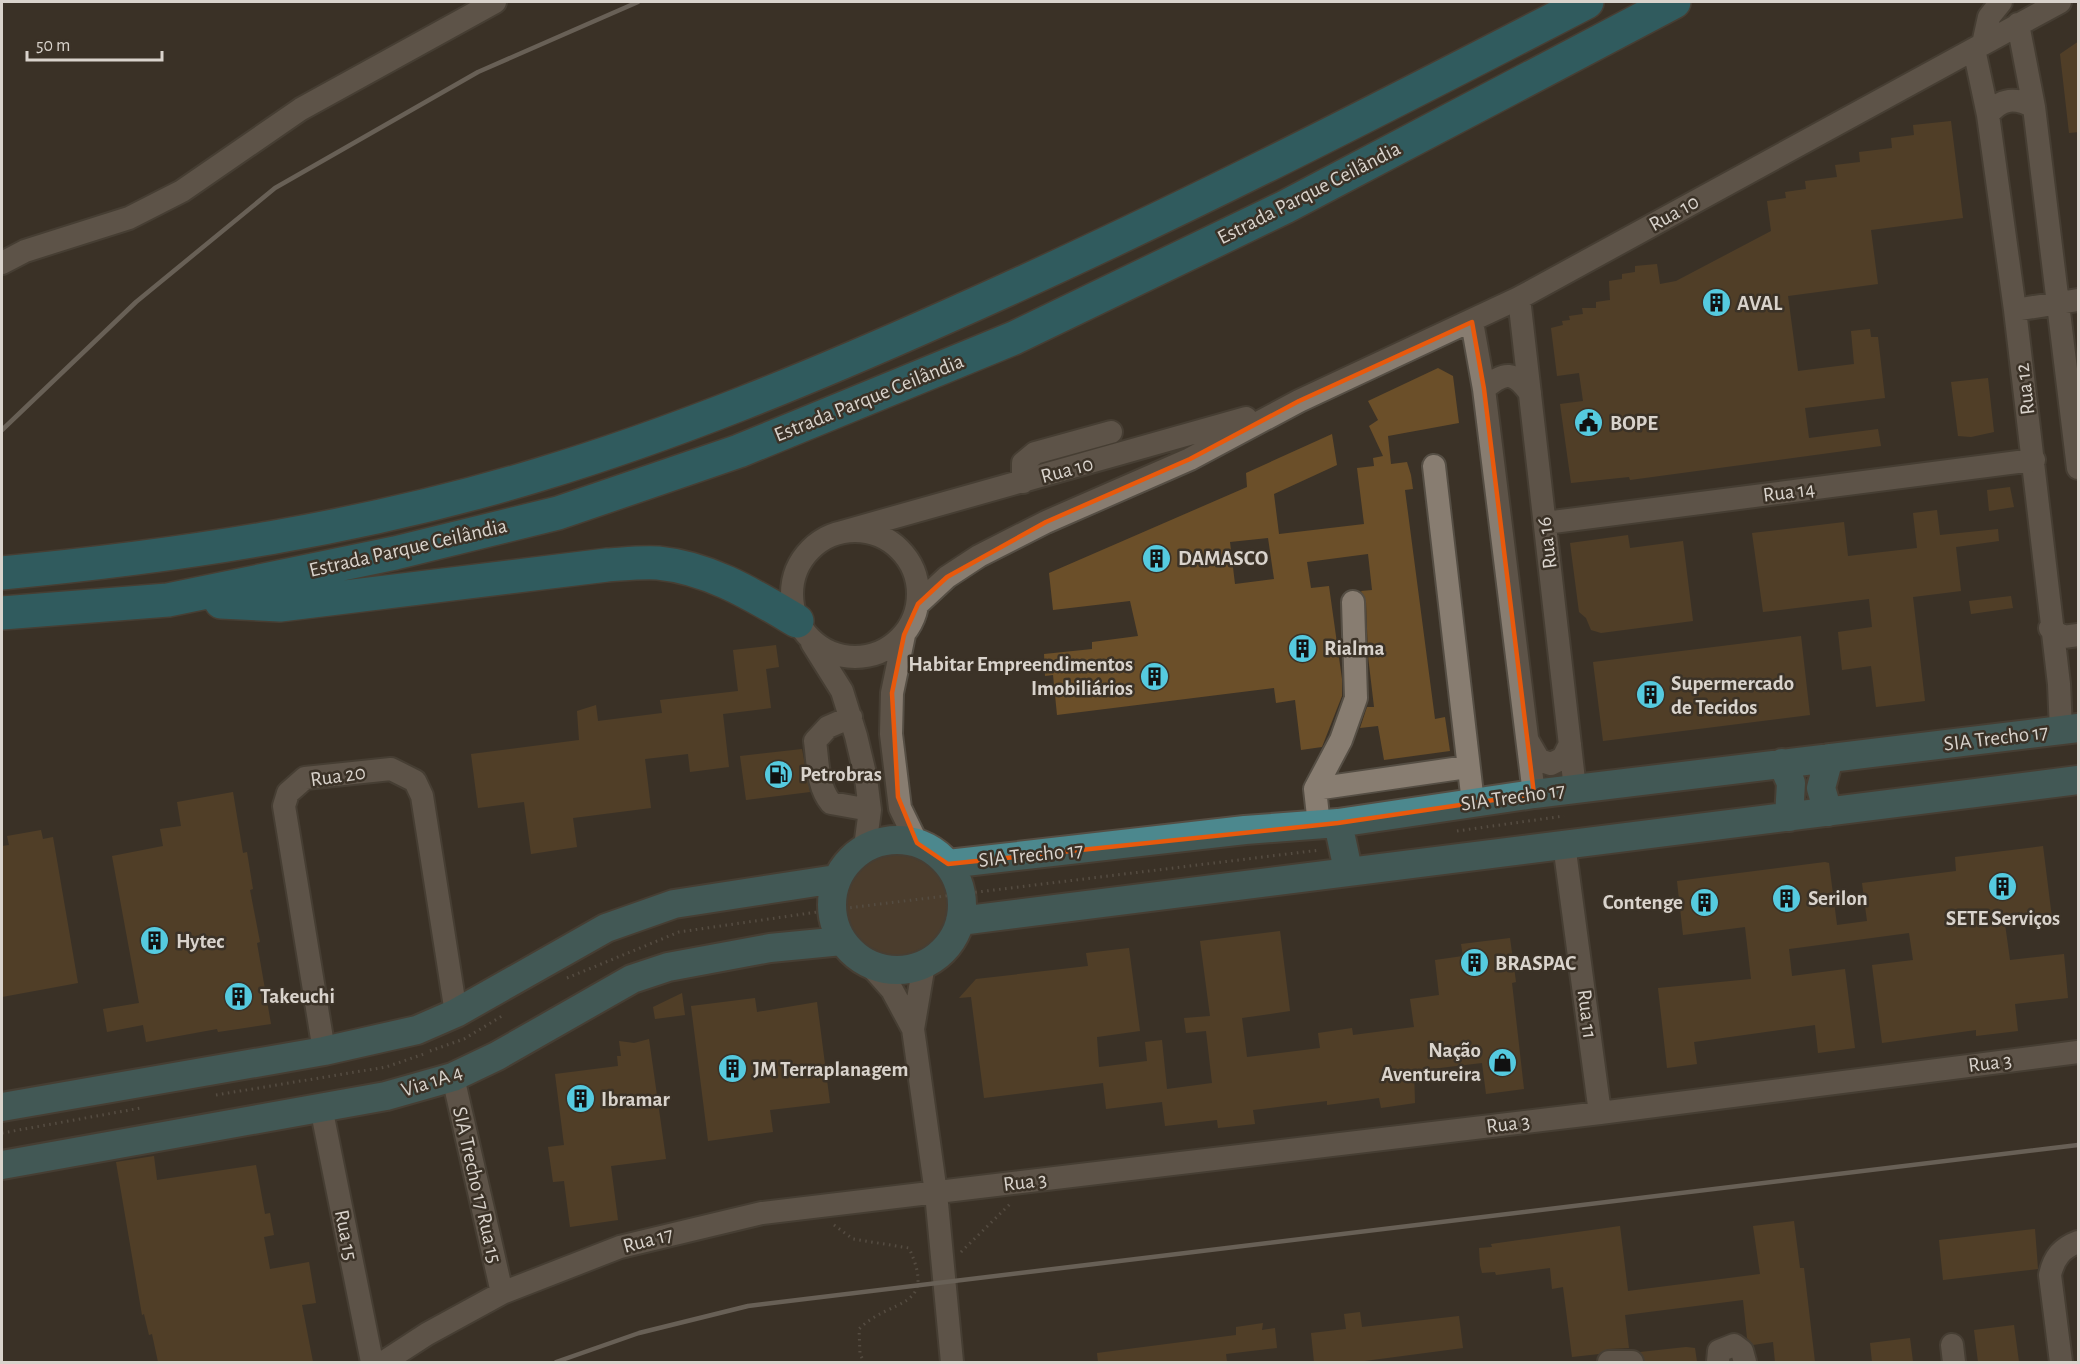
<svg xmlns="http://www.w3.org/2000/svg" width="2080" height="1364" font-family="'Alegreya Sans',sans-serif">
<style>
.green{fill:#5f4c35}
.building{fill:#6b4f29;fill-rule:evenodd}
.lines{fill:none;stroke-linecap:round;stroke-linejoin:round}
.minor-casing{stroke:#554e44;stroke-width:26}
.major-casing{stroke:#554e44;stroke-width:32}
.highway-casing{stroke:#554e44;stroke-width:36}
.path{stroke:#756d63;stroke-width:3;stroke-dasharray:1.5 4.5;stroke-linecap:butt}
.minor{stroke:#887d71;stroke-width:22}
.major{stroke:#4c888e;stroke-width:28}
.highway{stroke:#248fa2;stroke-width:33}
.rail{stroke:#a09990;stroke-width:4.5}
.marked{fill:none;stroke:#e8590c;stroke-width:4.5;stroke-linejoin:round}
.labels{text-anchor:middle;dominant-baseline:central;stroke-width:5;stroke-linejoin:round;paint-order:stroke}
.street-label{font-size:21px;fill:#d9d3cc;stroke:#3b3227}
.poi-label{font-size:21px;font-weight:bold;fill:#d9d3cc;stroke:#3b3227;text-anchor:start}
</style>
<rect width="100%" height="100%" fill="#3b3227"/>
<path class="green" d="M840 904a57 57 0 1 1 114 0a57 57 0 1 1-114 0Z"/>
<path class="building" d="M2079,41V132L2069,133L2060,54Z
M1951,121L1963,218L1871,230L1878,284L1788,296L1798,371L1854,364L1851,331L1870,329L1871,337H1878L1885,398L1805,408L1809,438L1878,429L1881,446L1630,480L1629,477L1571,483L1560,404L1583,401L1579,373L1557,376L1551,328L1563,325L1562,321L1570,320L1569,316L1583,314L1582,308H1596V302L1610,300L1609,281L1622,279V274L1635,272V266L1657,264L1660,284L1676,281L1771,231L1767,201L1786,198L1785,192L1806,189L1805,181L1837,177L1835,165L1860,162L1859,152L1892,148L1891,138L1914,135L1913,125Z
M1438,368L1453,376L1459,423L1388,436L1391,464L1407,462L1411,475L1413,489L1405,490L1435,719L1445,717L1450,751L1384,760L1378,726L1360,728L1367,707H1374L1368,656L1366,602L1361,591L1372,590L1368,554L1307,562L1311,588L1329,586L1342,679V696L1322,747L1301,750L1295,700L1276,703L1274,688L1057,715L1053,675L1045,676L1044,654L1092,649V642L1138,636L1130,601L1053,610L1049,573L1247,487L1246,473L1332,434L1337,465L1274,494L1279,534L1364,524L1357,468L1374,466L1373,458L1383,456L1369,426L1378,420L1368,401ZM1268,538L1274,579L1235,584L1230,542Z
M1988,378L1994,432L1971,437L1958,436L1951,382Z
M2010,487L2014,507L1989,511L1987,490Z
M1937,510L1940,535L1998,529L1999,541L1956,547L1961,591L1913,597L1925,701L1876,707L1871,666L1842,670L1838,632L1872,627L1869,599L1763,612L1752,533L1844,522L1848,556L1917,548L1913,513Z
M1628,535L1630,548L1683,541L1693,621L1601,633L1591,630L1586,618L1579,612L1570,543Z
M2011,596L2013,608L1971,614L1969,601Z
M1801,636L1810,715L1603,741L1593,662Z
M776,645L779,667L766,669L771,708L723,714L729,767L690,772L688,754L645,759L651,808L573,818L577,847L531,854L524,802L478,808L471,754L579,740L577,711L596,705L598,721L662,713L660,700L738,691L733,650Z
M802,749L810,792L746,800L740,756Z
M233,792L243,853L247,852L253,889L250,890L260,942L257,943L271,1024L218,1032L217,1029L146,1042L143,1025L107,1032L103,1009L139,1003L112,856L163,846L160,829L181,826L177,802Z
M41,830L43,839L53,837L78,983L2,997V846L9,845L7,836Z
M2043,846L2052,918L2005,924L2010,960L2064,954L2068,998L2015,1004L2018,1031L1976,1036V1030L1882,1043L1872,965L1913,960L1909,933L1789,949L1792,976L1845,969L1855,1048L1818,1053L1815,1025L1694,1042L1697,1064L1667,1068L1658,988L1751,979L1745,927L1683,935L1677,881L1825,862L1829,863L1837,925L1867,921L1862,883L1956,871L1955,857Z
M1280,931L1290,1011L1242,1018L1247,1057L1320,1048L1318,1033L1352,1028L1353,1035L1414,1027L1410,999L1439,995L1435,960L1463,956L1461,944L1510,938L1516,982L1512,983L1524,1089L1486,1094L1482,1063L1414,1071L1415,1103L1381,1108L1379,1098L1327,1105V1101L1285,1106L1253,1110L1255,1124L1218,1128L1217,1120L1165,1126L1162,1102L1106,1109L1103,1083L984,1098L971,997L959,998L976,979L1088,966L1086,953L1129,948L1140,1031L1097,1037L1099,1067L1147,1061L1145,1042L1162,1040L1167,1089L1212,1083L1206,1031L1186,1033L1184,1018L1210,1016L1200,941Z
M682,993L685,1015L655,1019L653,1007Z
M755,998L757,1012L817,1002L830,1103L770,1110L773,1132L708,1141L691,1006Z
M649,1039L666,1159L611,1166L618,1220L570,1227L564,1181L553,1182L548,1147L564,1145L555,1074L618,1066L617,1056H621L619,1041L634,1043Z
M154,1156L157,1180L256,1165L265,1214L270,1213L274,1235L264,1237L270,1269L309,1262L316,1303L302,1305L313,1362H158L152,1334L149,1335L144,1314L142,1315L116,1162Z
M1794,1221L1800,1268H1804L1815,1362H1775L1773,1342L1753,1345L1747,1338L1743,1300L1625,1315L1629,1348L1608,1349L1599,1354L1572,1357L1563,1287L1552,1289L1550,1268L1496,1275L1495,1272L1482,1273L1480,1265L1479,1248L1492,1247L1491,1244L1620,1226L1628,1291L1760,1274L1753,1226Z
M2035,1229L2038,1269L1943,1280L1939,1240Z
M1360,1312L1362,1327L1459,1316L1463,1348L1357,1362H1314L1311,1333L1346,1329L1344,1314Z
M1263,1323L1262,1330L1275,1328L1277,1348L1226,1354L1227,1362H1098L1097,1353L1236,1335V1327Z
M2014,1325L2019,1362H1978L1974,1330Z
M1910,1338L1913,1362H1872L1870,1343Z
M1686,1347L1695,1348L1697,1362H1645L1640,1352Z"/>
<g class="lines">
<defs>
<path id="minor" d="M2018,24L2034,107L2078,468
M1983,44L1989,17L2001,2
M1974,49L1988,115L2015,310L2059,684L2061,730
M1988,115C2001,98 2015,97 2034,107
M2,263L25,251L129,218L182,191L301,109L495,2
M1519,298L1575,789
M2015,310L2078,300
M1472,322L1484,389L1534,794
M1484,389C1505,371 1514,371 1530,393
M1434,466L1473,803
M1023,482V463L1035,453L1111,432
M1545,523L2034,460
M792 594a63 63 0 1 1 126 0a63 63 0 1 1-126 0Z
M835,534L1246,418
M918,604L947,577L979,556L1046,522L1190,459L1299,401L1519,298L2060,2
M2050,628L2063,637L2078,635
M904,635L892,693L891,734L900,808L917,843
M812,643L842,691L856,736L866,778L870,810L865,847
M851,717L828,727L815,741C818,762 817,786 831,803L870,810
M1528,741L1539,760L1551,764L1563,758L1570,744
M1315,789L1467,767
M1319,825L1315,789L1341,740L1356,698L1353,602
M1564,844L1600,1113
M869,964L892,990L913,1029
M924,964L913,1029L936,1193L952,1362
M324,1051L284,806L288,793L305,778L391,769L415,781L422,796L456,1013
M453,1077L502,1293
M321,1107L372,1362
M1952,1345L1954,1362
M384,1362L427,1334L502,1293L620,1247L762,1213L1600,1113L2078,1052
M1609,1362H1632
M1718,1362L1719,1351L1734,1345L1742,1351L1745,1362
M2061,1362L2050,1275C2054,1257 2062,1248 2078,1242"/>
<path id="major" d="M1782,763L1791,783L1789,817
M1828,812L1821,788L1829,758
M1338,823L1348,870
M832 905a65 65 0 1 1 130 0a65 65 0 1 1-130 0Z
M948,864L1245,830L1338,823L1534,794L2078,728
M960,921L2078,780
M2,1107L324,1051L417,1030L456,1013L606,928L674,904L836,879
M2,1165L386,1096L453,1077L497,1056L632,979L668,967L770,948L842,941"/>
<path id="highway" d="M2,573C182,556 364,528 538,475C677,433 812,377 944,318C1163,221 1375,112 1587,2
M221,602L280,605L607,565C624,564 641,562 658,563C710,568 753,595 797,621
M2,613L168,600L395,553L558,513L739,451L1014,338L1285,207L1674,2"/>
</defs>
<use href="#minor" class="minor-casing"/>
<use href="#major" class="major-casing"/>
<use href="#highway" class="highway-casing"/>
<path class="path" d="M1457,831L1564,816
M567,978L679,932L831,910L1320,850
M430,1051L464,1039L502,1016
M216,1095L386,1067L424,1054
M2,1133L141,1108
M834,1225L853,1239L909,1248C938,1311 891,1297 859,1329L860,1354L864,1362
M961,1252L1010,1204"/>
<use href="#minor" class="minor"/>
<use href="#major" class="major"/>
<use href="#highway" class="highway"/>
<path class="rail" d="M2,430L136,302L275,188L478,72L638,2
M556,1362L639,1333L748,1306L2078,1145"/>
</g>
<path d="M0 0H2080V1364H0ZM1472,322L1484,389L1534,794L1338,823L948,864L917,843L898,797L892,693L904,635L918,604L947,577L1046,522L1190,459L1299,401Z" fill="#3b3227" fill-opacity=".55" fill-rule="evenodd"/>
<path class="marked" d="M1472,322L1484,389L1534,794L1338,823L948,864L917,843L898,797L892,693L904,635L918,604L947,577L1046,522L1190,459L1299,401Z"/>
<defs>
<symbol id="building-disc" viewBox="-11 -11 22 22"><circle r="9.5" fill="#55cadf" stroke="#3b3227"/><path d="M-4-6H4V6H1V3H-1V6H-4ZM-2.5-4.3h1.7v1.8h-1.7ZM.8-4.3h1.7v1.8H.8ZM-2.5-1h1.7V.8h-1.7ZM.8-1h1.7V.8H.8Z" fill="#111"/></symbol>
<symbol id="civic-disc" viewBox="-11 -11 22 22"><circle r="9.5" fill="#55cadf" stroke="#3b3227"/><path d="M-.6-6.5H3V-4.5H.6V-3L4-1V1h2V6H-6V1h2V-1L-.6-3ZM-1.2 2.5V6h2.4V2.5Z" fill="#111"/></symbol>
<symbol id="fuel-disc" viewBox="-11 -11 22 22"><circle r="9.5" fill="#55cadf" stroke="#3b3227"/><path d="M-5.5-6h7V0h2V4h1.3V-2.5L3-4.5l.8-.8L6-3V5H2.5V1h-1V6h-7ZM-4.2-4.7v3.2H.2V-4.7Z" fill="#111"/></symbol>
<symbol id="shop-disc" viewBox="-11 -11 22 22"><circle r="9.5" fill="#55cadf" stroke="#3b3227"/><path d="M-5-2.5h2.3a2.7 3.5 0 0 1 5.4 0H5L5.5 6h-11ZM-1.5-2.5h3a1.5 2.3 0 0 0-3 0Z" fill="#111"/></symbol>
</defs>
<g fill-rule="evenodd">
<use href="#building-disc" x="1700" y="286" width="33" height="33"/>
<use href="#civic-disc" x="1572" y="406" width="33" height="33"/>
<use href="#building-disc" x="1140" y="542" width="33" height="33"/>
<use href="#building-disc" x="1286" y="632" width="33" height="33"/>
<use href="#building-disc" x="1138" y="660" width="33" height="33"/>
<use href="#building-disc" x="1634" y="678" width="33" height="33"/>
<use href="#fuel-disc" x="762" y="758" width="33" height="33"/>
<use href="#building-disc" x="1986" y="870" width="33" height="33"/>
<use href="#building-disc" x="1770" y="882" width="33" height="33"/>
<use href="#building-disc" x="1688" y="886" width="33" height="33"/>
<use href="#building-disc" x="138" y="924" width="33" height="33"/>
<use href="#building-disc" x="1458" y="946" width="33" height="33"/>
<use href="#building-disc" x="222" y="980" width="33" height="33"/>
<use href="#shop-disc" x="1486" y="1046" width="33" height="33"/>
<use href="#building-disc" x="716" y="1052" width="33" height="33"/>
<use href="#building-disc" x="564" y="1082" width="33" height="33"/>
</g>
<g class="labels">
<g class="street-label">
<text transform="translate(1309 193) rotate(-27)">Estrada Parque Ceilândia</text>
<text transform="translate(1674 213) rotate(-29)">Rua 10</text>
<text transform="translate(2025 389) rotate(-97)">Rua 12</text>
<text transform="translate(869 398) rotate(-22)">Estrada Parque Ceilândia</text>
<text transform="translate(1067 470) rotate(-15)">Rua 10</text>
<text transform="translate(1789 492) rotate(-7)">Rua 14</text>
<text transform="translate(1547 543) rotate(-97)">Rua 16</text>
<text transform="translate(408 548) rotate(-13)">Estrada Parque Ceilândia</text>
<text transform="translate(1996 738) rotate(-7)">SIA Trecho 17</text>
<text transform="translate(338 776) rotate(-8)">Rua 20</text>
<text transform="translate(1513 797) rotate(-8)">SIA Trecho 17</text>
<text transform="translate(1031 855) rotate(-6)">SIA Trecho 17</text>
<text transform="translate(1587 1014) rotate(83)">Rua 11</text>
<text transform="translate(1990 1063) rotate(-7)">Rua 3</text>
<text transform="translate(432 1081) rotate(-18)">Via 1A 4</text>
<text transform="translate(1508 1124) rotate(-7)">Rua 3</text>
<text transform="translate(1025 1182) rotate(-7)">Rua 3</text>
<text transform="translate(477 1185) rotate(77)">SIA Trecho 17 Rua 15</text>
<text transform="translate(346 1235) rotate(79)">Rua 15</text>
<text transform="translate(648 1240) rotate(-15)">Rua 17</text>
</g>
<g class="poi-label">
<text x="1737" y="303">AVAL</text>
<text x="1610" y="423">BOPE</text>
<text x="1178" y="558">DAMASCO</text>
<text x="1324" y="648">Rialma</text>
<text x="1133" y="664" text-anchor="end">Habitar Empreendimentos<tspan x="1133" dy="24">Imobiliários</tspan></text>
<text x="1671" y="683">Supermercado<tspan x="1671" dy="24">de Tecidos</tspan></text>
<text x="800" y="774">Petrobras</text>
<text x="1808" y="898">Serilon</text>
<text x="1683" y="902" text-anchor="end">Contenge</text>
<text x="2003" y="918" text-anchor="middle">SETE Serviços</text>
<text x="176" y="941">Hytec</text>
<text x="1495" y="963">BRASPAC</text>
<text x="260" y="996">Takeuchi</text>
<text x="1481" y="1050" text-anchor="end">Nação<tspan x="1481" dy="24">Aventureira</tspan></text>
<text x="753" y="1069">JM Terraplanagem</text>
<text x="601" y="1099">Ibramar</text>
</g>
</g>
<rect width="2080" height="1364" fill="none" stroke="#d9d3cc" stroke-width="6"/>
<path d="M27 51v9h135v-9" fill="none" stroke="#d9d3cc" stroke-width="3"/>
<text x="36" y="51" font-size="18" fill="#d9d3cc" stroke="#3b3227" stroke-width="4.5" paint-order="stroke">50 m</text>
</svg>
